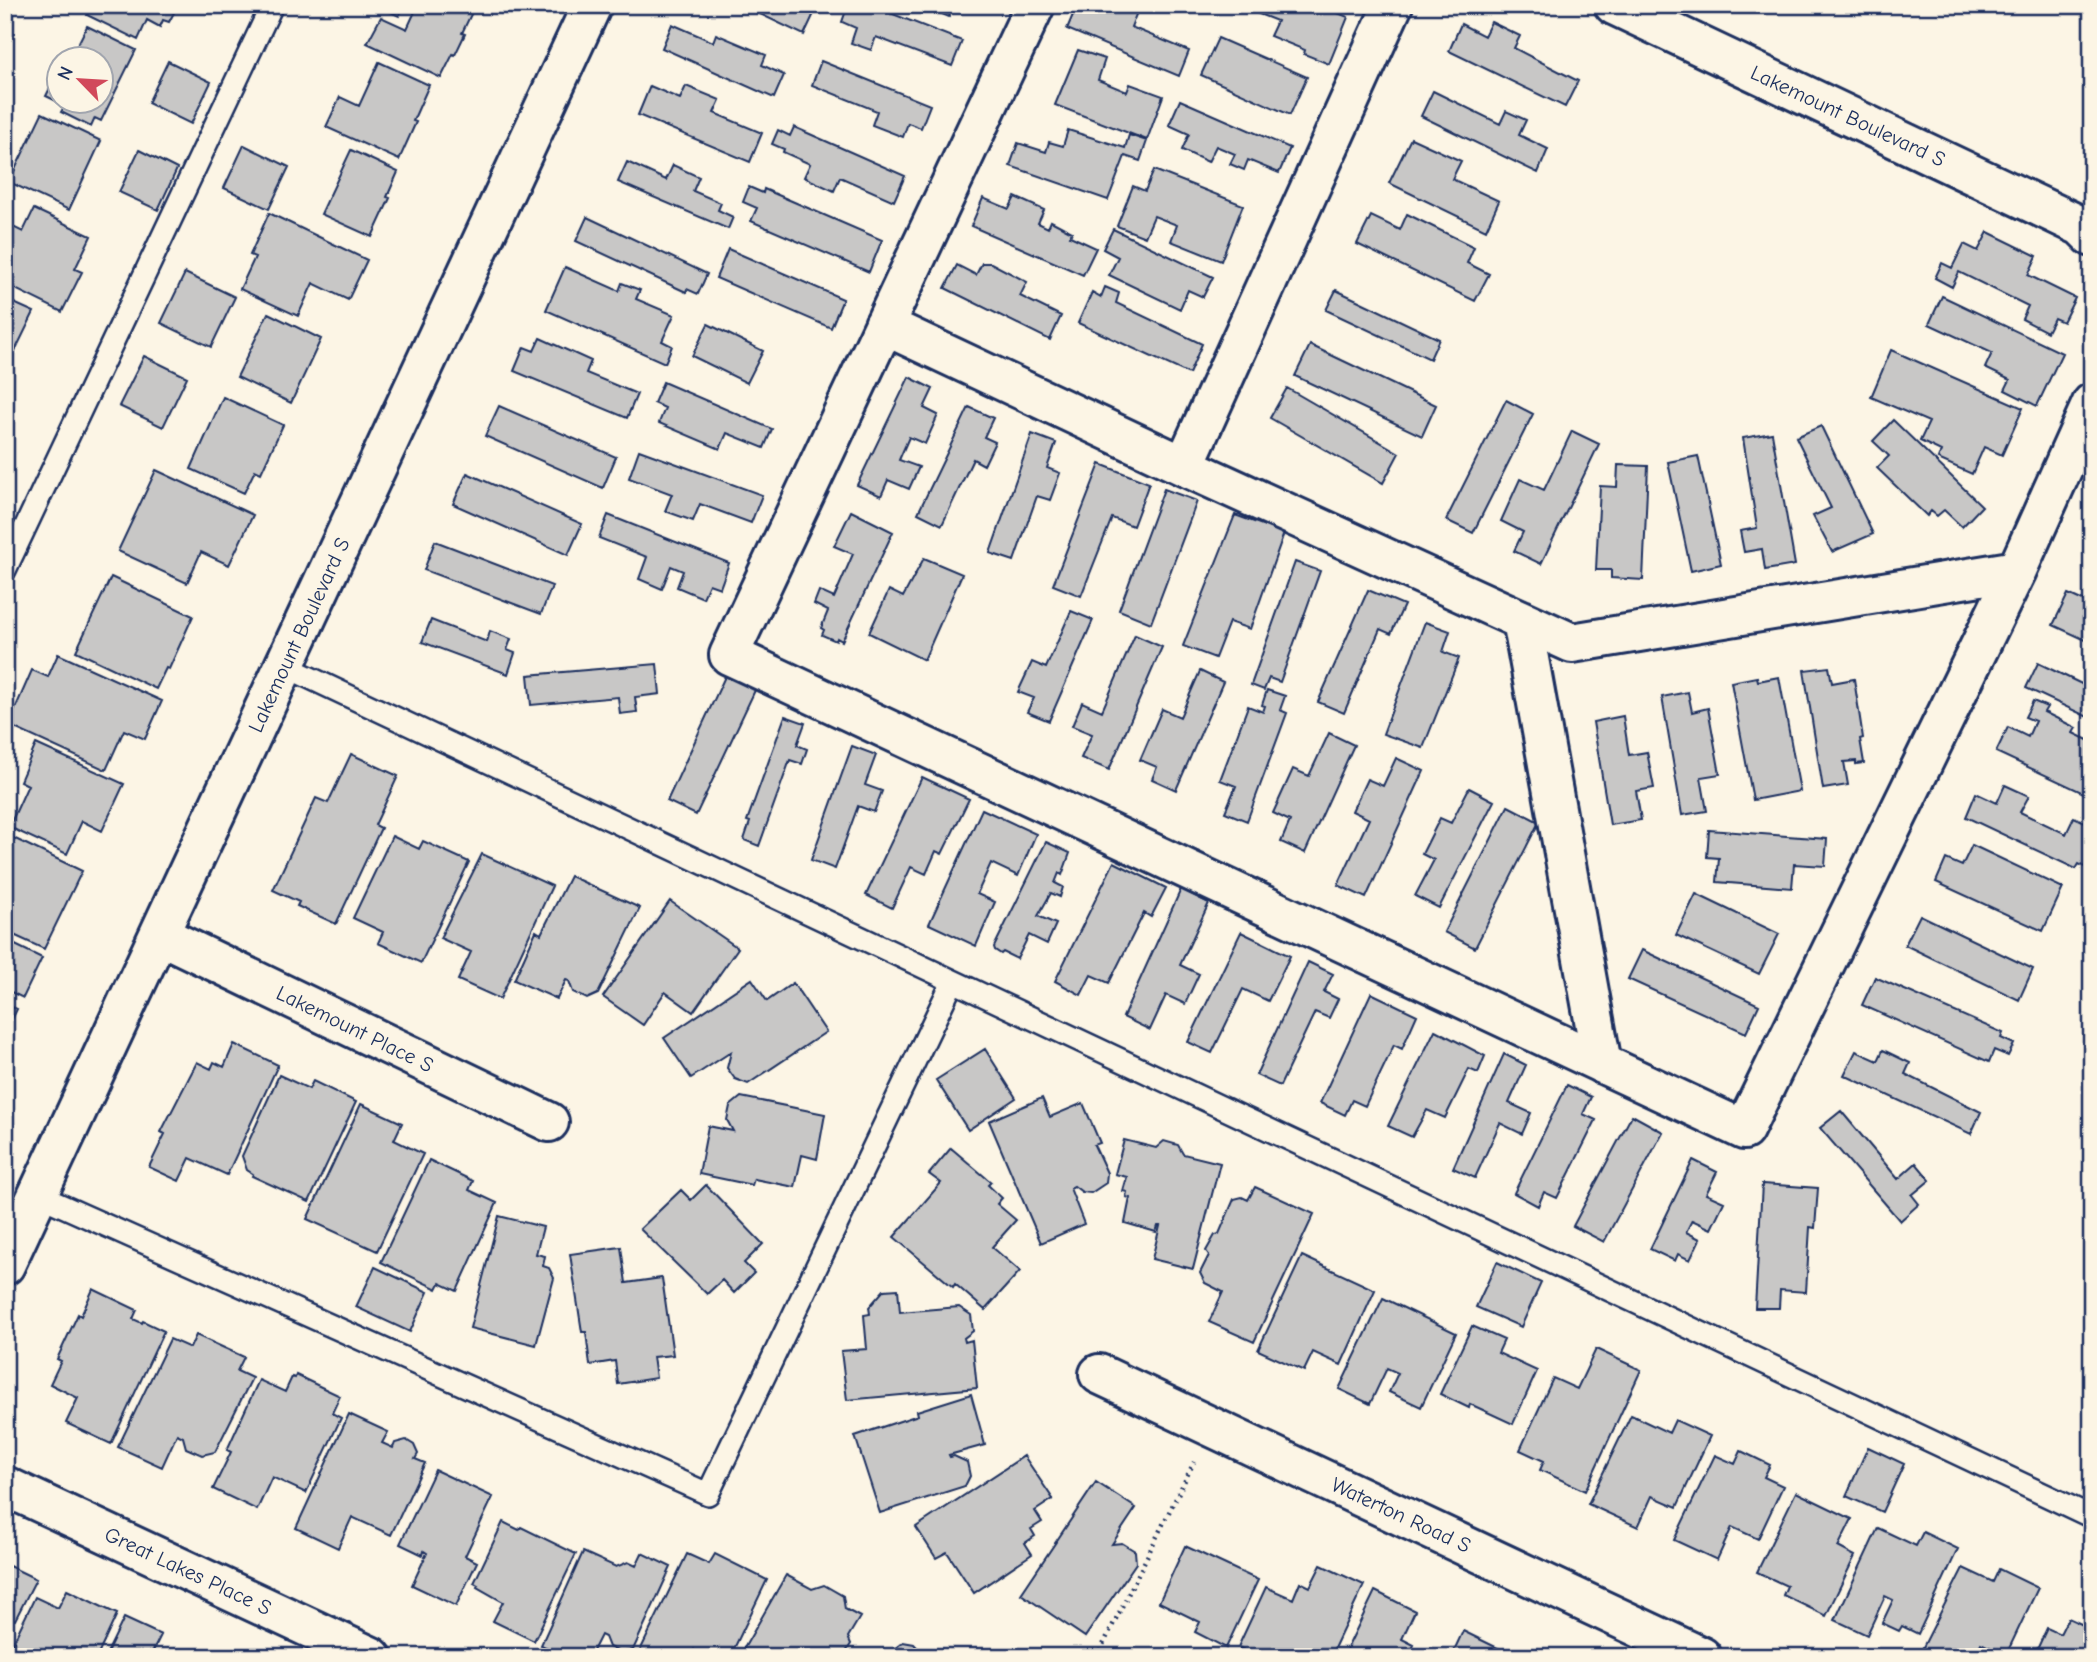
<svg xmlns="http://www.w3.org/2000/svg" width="2097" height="1662" font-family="'Comic Neue',sans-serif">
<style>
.building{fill:#c8c7c6;stroke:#1b2f5e;stroke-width:2}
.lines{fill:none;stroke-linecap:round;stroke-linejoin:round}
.service-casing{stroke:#1b2f5e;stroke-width:26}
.minor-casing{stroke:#1b2f5e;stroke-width:44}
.path{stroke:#1b2f5e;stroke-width:4.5;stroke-dasharray:2 5;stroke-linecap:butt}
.service{stroke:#fcf5e5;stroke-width:21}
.minor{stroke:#fcf5e5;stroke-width:38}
.labels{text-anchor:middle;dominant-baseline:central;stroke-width:5;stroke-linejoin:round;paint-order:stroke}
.street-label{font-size:21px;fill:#1b2f5e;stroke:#fcf5e5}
</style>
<rect width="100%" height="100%" fill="#fcf5e5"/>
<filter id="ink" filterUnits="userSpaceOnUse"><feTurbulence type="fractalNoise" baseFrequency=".0143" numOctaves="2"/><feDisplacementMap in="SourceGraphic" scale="14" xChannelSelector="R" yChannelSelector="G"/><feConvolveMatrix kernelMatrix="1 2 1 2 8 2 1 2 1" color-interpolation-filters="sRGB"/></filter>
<g filter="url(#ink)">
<path class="building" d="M92,5H178L169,22L163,20L160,27L147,20L138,40L87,15Z
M376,5H405L399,16Z
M418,5H468L474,8L462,33L465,34L455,55L453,54L441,78L367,43L381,17L407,29Z
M741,5H818L804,35Z
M848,5H870L962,41L952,66L876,37L871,50L851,43L856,28L842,22Z
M932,5H954L949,17L930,9Z
M1077,5L1094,12L1097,5H1120L1137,12L1131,27L1189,51L1179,76L1067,29Z
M1236,5H1318L1348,17L1329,64L1304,54L1305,50L1270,36L1277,21Z
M1491,22L1520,36L1514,48L1578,81L1565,107L1449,51L1461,24L1484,36Z
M672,24L713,42L716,34L766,55L762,65L784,75L774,98L662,48Z
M87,26L136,50L101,121L95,118L91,127L61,112L65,105L46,96L60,68V102H102V60H64L69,48L75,50Z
M1218,38L1307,77L1290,115L1201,75Z
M1078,50L1105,59L1098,80L1127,92L1130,84L1163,96L1147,140L1055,105Z
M168,61L211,82L191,124L148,103Z
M821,61L930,105L921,128L908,123L903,137L872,125L877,111L812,85Z
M379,62L429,85L413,121L416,122L399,160L326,127L340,97L359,106Z
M650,86L680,99L686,86L720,100L714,113L762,133L750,162L638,115Z
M1433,91L1500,124L1506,111L1526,120L1519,135L1548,149L1538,173L1421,116Z
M1180,100L1290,148L1279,173L1248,160L1244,170L1230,164L1235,154L1216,146L1208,162L1182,150L1189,134L1169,125Z
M42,113L101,141L69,210L9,182Z
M794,127L905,176L894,201L840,177L834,191L804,177L810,164L783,152L784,149L772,144L778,130L790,136Z
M1068,130L1125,148L1129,135L1147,141L1140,161L1125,156L1108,200L1010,166L1018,143L1046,152L1049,142L1063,146Z
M1411,138L1461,161L1452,179L1499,201L1486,230L1389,183Z
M244,145L289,167L269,209L224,188Z
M139,150L177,169L158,210L119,192Z
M351,150L398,172L387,197L390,198L372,237L321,214Z
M627,162L666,180L673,165L699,177L693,191L721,203L718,210L733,217L728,229L618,182Z
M1154,170L1243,205L1221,261L1171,241L1177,225L1154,216L1145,237L1117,226L1133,186L1145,191Z
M749,187L763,193L764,189L882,240L869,272L751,221L757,208L743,202Z
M1015,197L1044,210L1038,223L1048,228L1051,221L1072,232L1070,236L1096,248L1083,275L971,226L983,198L1009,209Z
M34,209L91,236L75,269L82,272L62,312L5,284V223L23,232Z
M269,213L367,260L348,300L313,283L298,316L240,289L255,257L250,255Z
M1407,214L1474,247L1467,263L1489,274L1475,301L1357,244L1371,216L1400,230Z
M587,217L707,274L698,294L687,289L686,292L576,241Z
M1113,229L1213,277L1203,297L1188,290L1180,309L1109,275L1118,257L1103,249Z
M1988,232L2037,256L2028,275L2075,298L2063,322L2054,318L2047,332L2022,319L2028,306L1959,272L1952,287L1935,278L1942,263L1952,268L1964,244L1978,251Z
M728,249L843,299L831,328L716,278Z
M982,263H991L1027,282L1020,296L1061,316L1050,340L945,288L957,265L976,275Z
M565,267L619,291L622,283L640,290L636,299L674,315L662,341L672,346L665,363L546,310Z
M185,273L235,297L211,347L161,323Z
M1105,287L1119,293L1116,303L1202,344L1189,374L1078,323L1092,292L1101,297Z
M1336,290L1439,339L1430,359L1326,310Z
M1942,296L2062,353L2037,406L2005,390L2010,380L1985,368L1992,353L1929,324Z
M5,299L34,312L14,353L5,349Z
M268,313L321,339L291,403L237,377Z
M708,324L763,351L747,383L692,356Z
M540,338L591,361L586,373L637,394L627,418L514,371L524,347L534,351Z
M1310,345L1436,405L1422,436L1295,376Z
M1891,350L2023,408L2002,455L1984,447L1972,474L1938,459L1941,451L1920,441L1929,422L1871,397Z
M144,356L187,377L163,427L119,406Z
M909,377L933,389L924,408L938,415L925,444L909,437L899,460L919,467L909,489L888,480L881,496L857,485Z
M663,382L772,429L764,448L727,433L720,449L659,423L665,408L654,403Z
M1287,388L1399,453L1383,483L1270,418Z
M223,397L283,425L261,473L255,470L244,493L191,469Z
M1506,400L1533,414L1473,533L1446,520Z
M499,406L616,457L603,488L485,436Z
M969,407L993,418L984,437L995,442L984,465L973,459L942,525L918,513Z
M1893,420L1982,506L1962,527L1944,510L1937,516L1931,511L1927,516L1877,468L1889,456L1873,441Z
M1821,426L1873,534L1832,552L1813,516L1831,508L1796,437Z
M1572,431L1599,444L1541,564L1514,551L1523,532L1501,521L1520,479L1544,490Z
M1772,433L1795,565L1765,570L1762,549L1744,552L1740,531L1757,528L1743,438Z
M1032,434L1056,443L1047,468L1060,473L1050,500L1037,496L1014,561L990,553Z
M639,450L762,495L751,523L700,504L693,521L665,511L672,494L629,478Z
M1698,456L1721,564L1691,571L1668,462Z
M1100,464L1149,483L1133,526L1112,518L1081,596L1053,585Z
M1618,465L1648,466L1643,580L1611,578V570H1596L1600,486L1617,487Z
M156,470L253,515L229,565L201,552L187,583L118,551Z
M467,473L582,524L568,555L453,504Z
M1164,489L1197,501L1151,623L1119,610Z
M851,511L893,532L842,641L837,638L836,641L822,635L824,630L821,628L828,611L814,604L819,591L834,598L853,554L834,546Z
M608,515L729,563L720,588L709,584L703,598L677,587L683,571L671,566L662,589L639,579L647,557L599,538Z
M1235,515L1284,533L1250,629L1229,622L1215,658L1183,646Z
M435,541L552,586L541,614L424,570Z
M924,558L962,574L924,660L869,633L889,590L903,597Z
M1295,562L1320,571L1280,682L1269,678L1264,690L1251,685Z
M111,577L193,616L169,669L166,668L156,689L76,651Z
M1368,590L1404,605L1391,634L1380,629L1344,713L1318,702Z
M2068,594L2092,605V643L2053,625Z
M1071,611L1093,620L1049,721L1027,712L1034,698L1018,692L1032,662L1046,668Z
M431,620L487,642L490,631L511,639L507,650L515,653L508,674L422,642Z
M1425,622L1450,631L1443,652L1459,658L1423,748L1383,734Z
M1135,635L1162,647L1109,770L1081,758L1092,734L1072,726L1082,702L1102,711Z
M58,654L162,701L145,739L124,730L106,770L8,725L32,670L48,677Z
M2038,663L2092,689V719L2026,688Z
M657,664L660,694L635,697L637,712L620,714L618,697L531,705L528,675Z
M1829,667L1832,683L1854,679L1863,738L1860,739L1864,763L1856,764V761L1844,762L1848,785L1823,789L1804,670Z
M1200,671L1223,682L1176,790L1152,779L1157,767L1140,760L1162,709L1180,717Z
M727,672L757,686L696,815L667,801Z
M1757,677L1758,681L1779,677L1800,791L1753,800L1731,682Z
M1267,690L1285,696L1280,710L1287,713L1247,821L1225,812L1236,786L1220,780L1248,706L1263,712L1265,706L1262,705Z
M1688,692L1692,712L1708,708L1720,774L1701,777L1707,811L1682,815L1662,697Z
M2033,701L2047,707L2044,712L2076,728L2073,733L2092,742V797L1996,752L2008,727L2028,737L2035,721L2025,717Z
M785,716L805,723L797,745L807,749L802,764L790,760L759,846L744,840L750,822L747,821Z
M1623,716L1629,755L1647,752L1654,788L1636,791L1641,820L1610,825L1593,722Z
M1329,733L1354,745L1305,853L1281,842L1290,821L1273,813L1293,769L1309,776Z
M36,744L124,784L102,831L82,821L67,854L9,827L28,785L20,781Z
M852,746L876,755L865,785L882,791L874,812L858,806L835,869L811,860Z
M351,754L398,776L375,825L381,828L336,924L297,906L299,902L273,890L316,798L328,803Z
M1396,758L1424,771L1366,898L1338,885L1369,819L1352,811L1367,779L1383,786Z
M922,777L969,799L942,854L936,851L926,874L911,867L892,908L866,895Z
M2005,785L2029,796L2020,812L2066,834L2074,817L2092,825L2086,841L2092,844V871L2079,864L2076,869L1966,817L1976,793L1997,803Z
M1469,788L1494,801L1439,908L1415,896L1434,860L1422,854L1440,818L1451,823Z
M1508,806L1539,822L1475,948L1444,932Z
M982,809L1036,834L1018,876L991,863L977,894L995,902L976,946L929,924Z
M1709,830L1827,839L1825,866L1794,864L1792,888L1717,882L1719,858L1707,857Z
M5,834L82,871L44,949L5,931V885L10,874L5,872Z
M392,836L419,849L423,841L469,862L421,963L378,943L383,932L353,918Z
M1046,842L1070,853L1062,875L1059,873L1055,883L1063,887L1060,897L1051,893L1038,916L1056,924L1047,944L1029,935L1017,959L1003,952L1001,954L995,950L994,947Z
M1972,845L2063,888L2043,931L1936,882L1946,859L1962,866Z
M482,854L552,886L500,999L458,980L471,952L440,938Z
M1114,862L1166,888L1151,917L1144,913L1109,983L1091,975L1081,995L1055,981Z
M570,876L640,908L598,994L587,999L573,992L569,981L566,980L557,999L514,980L536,931L541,934Z
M1181,889L1209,903L1180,965L1199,974L1185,1004L1166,995L1150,1030L1123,1017Z
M1696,894L1779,934L1759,974L1676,935Z
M670,901L738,948L693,1012L665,992L643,1025L603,997Z
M1920,915L2033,969L2019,1000L1905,945Z
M1241,932L1290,956L1268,1001L1243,989L1212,1053L1188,1042Z
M5,940L42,958L23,998L7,990L5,992Z
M1642,950L1759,1005L1746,1033L1628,979Z
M1308,962L1333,974L1324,992L1338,999L1329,1018L1315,1012L1280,1086L1256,1075Z
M1875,977L2003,1033L2001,1038L2014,1044L2008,1056L1994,1050L1989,1062L1862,1005Z
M752,979L767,1001L793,983L826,1032L748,1084L735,1079L727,1068L731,1052L691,1078L664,1038Z
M1371,993L1417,1015L1402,1049L1394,1045L1365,1106L1352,1100L1345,1115L1320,1103Z
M5,1004L17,1009L5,1034Z
M1435,1030L1485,1056L1478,1073L1469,1069L1445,1118L1427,1110L1412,1137L1388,1126Z
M234,1044L278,1065L227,1175L190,1158L179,1181L149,1167L165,1134L161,1132L197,1062L211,1069L214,1062L224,1067Z
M985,1049L1016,1098L968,1130L936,1080Z
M1883,1050L1910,1063L1905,1074L1981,1112L1971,1134L1844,1075L1856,1051L1878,1061Z
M1504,1054L1526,1065L1509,1103L1531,1113L1522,1134L1500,1123L1475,1178L1453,1168Z
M279,1075L309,1089L313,1081L356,1102L309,1202L252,1176L253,1174L247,1170L242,1156Z
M1567,1085L1591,1097L1583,1114L1596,1120L1557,1198L1544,1192L1538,1206L1514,1193Z
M741,1097L825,1114L817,1159L802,1155L795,1187L754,1179L752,1185L699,1174L708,1126L733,1131L727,1120L730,1106Z
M1042,1098L1050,1117L1083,1103L1100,1143L1094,1145L1107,1173L1106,1183L1091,1193L1082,1192L1074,1186L1070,1188L1084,1224L1041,1243L989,1121Z
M361,1104L402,1123L394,1140L423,1154L377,1251L307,1219Z
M1841,1111L1898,1179L1916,1163L1930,1180L1912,1195L1919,1204L1900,1221L1820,1128Z
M1632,1115L1663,1132L1604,1242L1573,1226Z
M1124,1140L1156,1148L1164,1141L1178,1145L1183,1154L1220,1163L1193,1269L1152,1259L1160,1226H1158L1156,1232L1125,1223L1130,1198L1126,1197L1127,1192L1123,1191L1127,1177L1115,1174Z
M951,1148L991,1182L988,1185L1002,1198L997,1204L1016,1220L992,1247L1020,1271L985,1310L955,1284L953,1287L894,1237L941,1183L929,1174Z
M429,1160L473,1181L469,1190L497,1203L457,1291L440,1283L437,1289L381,1262Z
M1693,1160L1717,1172L1706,1194L1724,1202L1711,1229L1692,1220L1686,1232L1700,1239L1690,1260L1678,1254L1675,1261L1650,1249Z
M1762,1184L1818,1188L1815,1228L1810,1227L1806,1292L1780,1290L1779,1308H1755Z
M706,1185L763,1244L744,1263L754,1273L734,1293L722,1280L707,1294L640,1229L681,1190L691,1200Z
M1255,1187L1314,1214L1254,1342L1209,1322L1223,1292L1205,1283L1200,1273L1209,1255L1206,1251L1215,1235L1219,1234L1234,1199L1242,1197L1248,1200Z
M499,1216L543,1227L536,1254L545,1256L543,1266L549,1268L554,1278L536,1345L470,1328Z
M621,1247L626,1283L662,1278L673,1355L653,1357L656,1378L618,1384L615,1361L590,1365L586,1332H582L570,1254Z
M1302,1256L1375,1290L1341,1365L1313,1352L1304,1371L1258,1350Z
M1497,1262L1541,1283L1521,1327L1476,1307Z
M375,1267L428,1292L410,1332L356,1307Z
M93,1289L137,1310L133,1319L142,1323L143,1321L164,1331L111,1444L66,1423L78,1398L50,1384L61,1361L57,1359L78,1314L81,1316Z
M898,1289L900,1312L959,1307L971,1315L973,1331L964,1338L965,1342L972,1340L977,1388L847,1400L841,1351L867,1349L864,1315L870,1314L869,1307L884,1290Z
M1383,1298L1456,1333L1421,1407L1389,1392L1398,1373L1387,1368L1370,1404L1339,1389Z
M1472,1326L1504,1340L1498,1353L1537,1371L1513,1424L1470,1404L1469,1408L1440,1394Z
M196,1335L244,1357L237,1371L252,1378L215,1452L202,1455L186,1448L183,1437L177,1434L162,1467L118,1447L170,1339L190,1348Z
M1596,1349L1641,1370L1585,1491L1540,1470L1544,1461L1520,1450L1553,1378L1577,1389Z
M296,1375L340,1396L332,1413L341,1418L306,1493L272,1477L257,1510L213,1489L231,1452L227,1450L259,1380L285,1392L292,1377L295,1378Z
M971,1394L985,1445L949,1455L950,1457L954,1456L967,1462L970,1476L965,1486L880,1513L855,1436L918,1415L917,1411Z
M349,1414L388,1432L382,1443L393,1448L395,1443L406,1440L414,1445L418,1454L415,1459L425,1463L391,1535L352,1517L338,1548L296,1528Z
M1631,1415L1669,1433L1675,1420L1710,1436L1677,1507L1652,1496L1638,1527L1588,1504Z
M1868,1447L1904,1464L1882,1512L1846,1496Z
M1741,1451L1770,1465L1764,1477L1783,1486L1758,1539L1732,1527L1717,1560L1674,1540L1715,1455L1735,1464Z
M1024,1456L1053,1499L1035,1511L1042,1522L1031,1529L1035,1536L1025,1543L1032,1554L974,1593L947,1552L936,1558L916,1527Z
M435,1470L493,1497L465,1556L477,1562L456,1606L412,1585L427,1553L424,1551L423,1555L400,1544Z
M1096,1482L1136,1508L1112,1544L1122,1543L1135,1551L1136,1563L1085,1637L1021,1594Z
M1796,1492L1852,1519L1838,1547L1855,1556L1826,1616L1783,1595L1787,1586L1757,1572Z
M503,1522L519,1530L521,1527L576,1554L534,1641L493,1621L503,1602L477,1587L478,1585L474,1583Z
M1878,1528L1916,1546L1923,1532L1958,1549L1918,1634L1902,1626L1899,1631L1882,1623L1893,1600L1885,1596L1867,1635L1835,1620Z
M1185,1546L1258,1580L1226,1648L1195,1632L1200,1622L1159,1602Z
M583,1552L616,1567L628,1562L636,1566L642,1553L671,1567L633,1650L621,1653L609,1647L605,1637L601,1635L590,1657H567L541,1645Z
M687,1554L709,1564L715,1554L767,1580L730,1657H697L694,1650L691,1657H637Z
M5,1564L36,1579L15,1620L10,1618L5,1629Z
M1321,1565L1364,1585L1330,1657H1259L1238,1647L1266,1587L1293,1599L1300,1582L1310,1587Z
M1963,1568L1993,1582L1999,1569L2038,1588L2006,1655L1981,1643L1975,1657H1918Z
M786,1575L812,1589L824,1585L843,1596L845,1609L860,1617L848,1637L851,1644L843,1657H739Z
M67,1590L117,1614L97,1657H6L35,1597L58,1608Z
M1375,1591L1415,1611L1402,1639L1414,1645L1409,1656L1411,1657H1343Z
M124,1618L161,1635L150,1657H105Z
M2068,1618L2092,1629V1657H2018L2021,1650L2034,1656L2047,1628L2060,1634Z
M1463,1631L1516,1657H1451Z
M903,1642L914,1644L923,1654L922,1657H884Z"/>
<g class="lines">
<defs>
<path id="service" d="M5,570L272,5
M953,981L2092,1517
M38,1195L708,1494L953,981L285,666"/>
<path id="minor" d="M1035,5L729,655L1744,1130L2017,570L2092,403
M1614,5L2081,226L2092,237
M884,325L1184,466L1572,643L2017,570
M1184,466L1393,5
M1522,620L1602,1064
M160,935L549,1122
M5,1265L592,5
M1099,1374L1702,1657
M5,1486L372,1657"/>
</defs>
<use href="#service" class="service-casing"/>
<use href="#minor" class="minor-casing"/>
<path class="path" d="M1097,1657L1194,1462"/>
<use href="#service" class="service"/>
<use href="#minor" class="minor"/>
</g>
</g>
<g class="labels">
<g class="street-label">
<text transform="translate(1848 116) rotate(25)">Lakemount Boulevard S</text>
<text transform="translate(299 635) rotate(-65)">Lakemount Boulevard S</text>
<text transform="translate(355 1029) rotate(26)">Lakemount Place S</text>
<text transform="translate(1401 1515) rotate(25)">Waterton Road S</text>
<text transform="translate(188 1571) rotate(25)">Great Lakes Place S</text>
</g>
</g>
<rect width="2097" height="1662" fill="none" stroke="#fcf5e5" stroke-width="28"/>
<rect x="14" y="14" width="2069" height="1634" fill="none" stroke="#1b2f5e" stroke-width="2.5" filter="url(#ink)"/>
<g transform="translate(80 80) rotate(295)"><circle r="33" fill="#fcf5e5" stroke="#a2a6af" stroke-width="2"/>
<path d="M0-5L12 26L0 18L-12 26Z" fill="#d1495b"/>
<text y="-10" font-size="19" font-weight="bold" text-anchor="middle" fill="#1b2f5e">N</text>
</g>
</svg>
